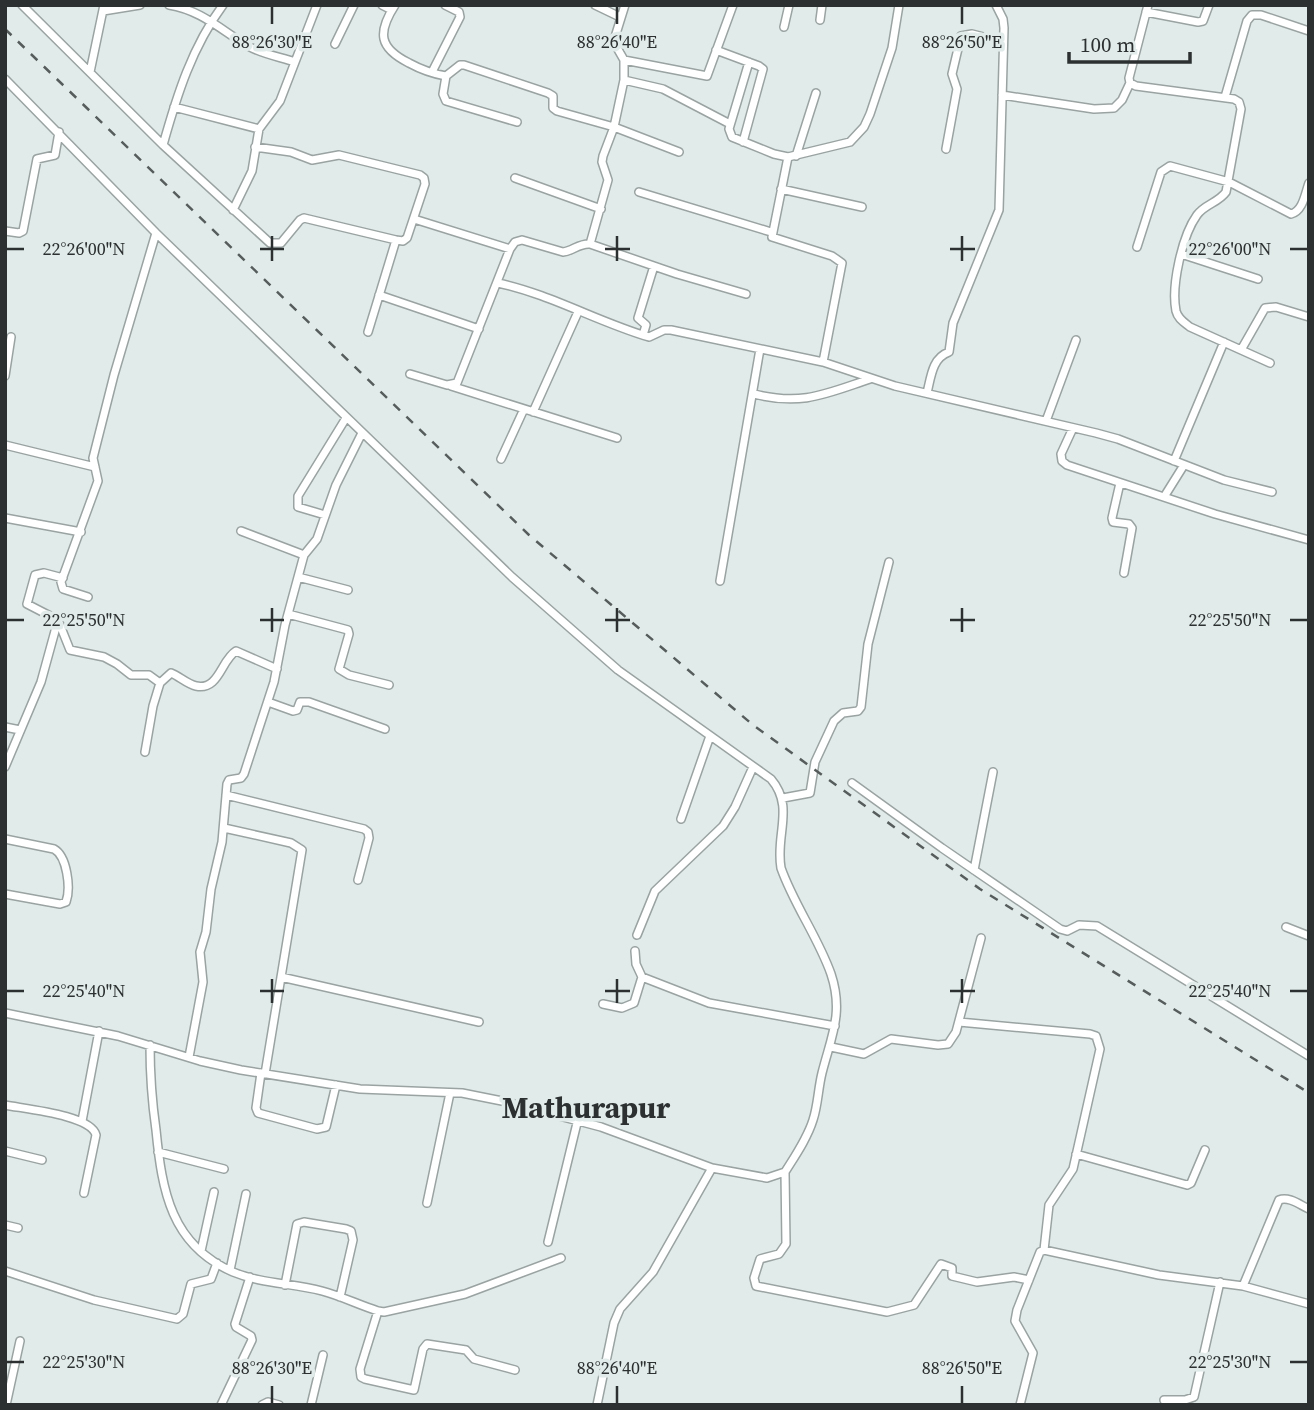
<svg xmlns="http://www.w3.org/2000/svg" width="1314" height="1410" font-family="'Source Serif 4',serif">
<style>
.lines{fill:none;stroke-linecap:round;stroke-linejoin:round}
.street-casing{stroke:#9aa3a2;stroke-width:10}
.street{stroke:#fff;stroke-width:7}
.rail{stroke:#565c5b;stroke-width:2.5;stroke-dasharray:9 9;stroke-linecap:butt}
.ticks{fill:none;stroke:#2c3030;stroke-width:2.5}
.labels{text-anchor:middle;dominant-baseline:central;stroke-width:7;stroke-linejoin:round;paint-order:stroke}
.district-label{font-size:30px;font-weight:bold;fill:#2c3030;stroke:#e1ecea}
.ticks-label{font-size:18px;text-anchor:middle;fill:#2c3030;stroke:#e1ecea;stroke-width:7;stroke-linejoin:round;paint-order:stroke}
</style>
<rect width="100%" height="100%" fill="#e1ecea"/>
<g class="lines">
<defs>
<path id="street" d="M22,5L163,145L270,243H281L300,220L304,218L396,240L403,241L407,238L425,184L424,178L420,175L339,155L312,160L291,152L255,147
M169,5C201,10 221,30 248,46C262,54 280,57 295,62
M382,5L392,10
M395,5C377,33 379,48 409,63C420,69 434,74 446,76L460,65H464L548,93L553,96V108L557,111L614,127L679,152
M595,5L620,17
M1148,5L1129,78L1130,83L1136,86L1234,99L1239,102L1241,109L1226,192C1218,203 1205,204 1197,215C1182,236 1171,286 1176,311C1178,319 1184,322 1190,327L1270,363
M103,11L140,5
M1146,12L1198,22L1203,21L1209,5
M820,20L822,5
M784,27L789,5
M335,44L354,5
M716,50L759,66L763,69L743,142
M624,60L707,76L733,5
M749,62L729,129L732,137L774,154L788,157L850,142L864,127L870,114L892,48L899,5
M90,72L104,5
M432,72L460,17L459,12L445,5
M446,76L443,94L446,101L517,122
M5,79L156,233L512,577L618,670L771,779C795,807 775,835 781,868C794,905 818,937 831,974C844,1013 831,1037 822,1073C818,1089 818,1105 813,1120C807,1139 795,1156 785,1172L767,1178L712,1168L601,1127L507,1102L462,1093L360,1089L241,1070L200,1061L118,1036L5,1013
M624,80L663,89L730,124
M1002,95L1094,109L1114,108L1122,100L1130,83
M1225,97L1247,21L1252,15H1261L1309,31
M174,107L259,129
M163,145C177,95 192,47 223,5
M946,149L957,89L952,74L961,36L972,34L1003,42
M796,156L816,93
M788,157L772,237L832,256L842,263L823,362
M515,178L601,209
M781,189L862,207
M639,192L771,232
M233,210L252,171L259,129L280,101L317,5
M414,219L510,249
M5,231L19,233L23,231L37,159L55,155L59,132
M590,244L608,180L602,162L603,156L614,127L624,80V60L616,46L615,37L625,5
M1137,247L1161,172L1170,166L1229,182L1291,214C1303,211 1305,194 1309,183
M1181,254L1258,279
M498,283C550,294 598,322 649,337L664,330H671L823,362L895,386L1096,433L1118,439L1224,480L1272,492
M379,295L479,329
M368,332L396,240
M643,335L646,325L638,318L654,266
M1241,350L1265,308L1276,307L1309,317
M410,374L447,385L457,383L510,249L515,242L522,240L563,252C573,251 579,243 590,244L677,274L746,294
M5,376L11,337
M451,386L617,438
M927,393C931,377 932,358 949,352L953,323L999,210L1004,28L1003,19L996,5
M754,394C802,406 825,394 870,379
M533,412L578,312
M1046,421L1076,340
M1073,428L1061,454L1062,461L1067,465L1215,514L1309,540
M5,445L95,467
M501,459L524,409
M1174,461L1224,342
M1120,483L1112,518L1113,522L1129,524L1132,528L1124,573
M1164,497L1184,465
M325,515L298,507V496L346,418
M5,518L81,532
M241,531L304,555
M298,577L348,590
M63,578L44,573L35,575L27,604L58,620L70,650L104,657L117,664L131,675H149L160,683L153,706L145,752
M720,581L760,349
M88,597L63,589L61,582L98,481L93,458L114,375L156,233
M288,614L348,630L349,634L339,669L349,675L389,685
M160,683L171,673C179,676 187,684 196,686C219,691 221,660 236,651L277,669
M268,702L293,711L297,710L300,702H309L385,729
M5,727L20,730
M5,767L41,682L58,620
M852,783L942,848L1060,929L1067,931L1079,925L1097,926L1309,1056
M226,795L364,829L368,832L369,838L358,880
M783,798L810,793L815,762L834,721L843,713L858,711L861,707L868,644L889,562
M681,819L710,736
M224,828L291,843L302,850L265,1074
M5,839L54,849C67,856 71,888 66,902L60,904L5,894
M974,870L993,772
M1286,927L1309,936
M637,935L655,891L723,826L735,807L753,767
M281,977L479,1022
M642,977L709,1003L835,1026
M603,1004L622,1008L634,1003L642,977L636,964L635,951
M959,1022L1090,1034L1096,1036L1100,1049L1073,1169L1049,1205L1044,1250
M150,1045C150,1074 152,1102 156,1130C162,1191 171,1245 233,1272C262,1284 293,1283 322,1291C341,1296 359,1305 378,1311L384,1312L465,1294L561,1258
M831,1047L864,1054L891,1039L938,1045L948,1044L956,1032L981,938
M189,1057L203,982L200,952L206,932L211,889L222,842L227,784L229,780L241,778L244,774L274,682L285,625L304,555L317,539L336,485L362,433
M261,1073L256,1108L258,1113L317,1129L326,1127L336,1085
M5,1105C25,1109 91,1115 96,1135L84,1193
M82,1121L99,1031
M5,1151L42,1160
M158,1152L224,1169
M1076,1154L1187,1185L1191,1183L1205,1150
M785,1172L786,1244L779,1254L760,1259L754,1278L756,1286L887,1312L914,1305L941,1264L952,1268V1276L977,1282L1014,1277L1029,1280
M427,1203L450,1093
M5,1225L18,1228
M548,1242L578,1119
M201,1251L214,1192
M230,1270L246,1194
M5,1271L94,1300L177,1319L183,1314L191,1284L211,1279L217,1263
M285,1285L297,1224L304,1222L346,1229L351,1231L353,1240L340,1297
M1243,1286L1279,1200C1289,1196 1300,1205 1309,1209
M378,1311L360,1369L361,1377L365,1379L414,1390L423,1349L427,1344L466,1350L474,1359L515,1370
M1164,1400H1185L1194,1397L1220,1282
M6,1405L20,1341
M221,1405L252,1340L251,1336L236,1327L235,1324L250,1277
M262,1405L268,1402L279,1405
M311,1405L323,1355
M597,1405L614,1323L620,1309L653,1272L712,1168
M1020,1405L1033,1353L1015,1321L1017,1310L1040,1252L1044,1250L1159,1275L1243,1286L1309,1304"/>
</defs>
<use href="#street" class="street-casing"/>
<use href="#street" class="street"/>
<path class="rail" d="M5,29L529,535L753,725L980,889L1309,1093"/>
</g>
<path class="ticks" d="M272,7V24M617,7V24M962,7V24M272,236V261M617,236V261M962,236V261M7,249H24M260,249H284M605,249H630M950,249H975M1290,249H1307M272,608V632M617,608V632M962,608V632M7,620H24M260,620H284M605,620H630M950,620H975M1290,620H1307M272,979V1003M617,979V1003M962,979V1003M7,991H24M260,991H284M605,991H630M950,991H975M1290,991H1307M7,1362H24M1290,1362H1307M272,1386V1403M617,1386V1403M962,1386V1403"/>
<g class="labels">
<g class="district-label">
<text x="586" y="1107">Mathurapur</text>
</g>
</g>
<g class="ticks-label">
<text x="272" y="48">88°26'30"E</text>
<text x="617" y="48">88°26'40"E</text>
<text x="962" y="48">88°26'50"E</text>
<text x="84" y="255">22°26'00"N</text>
<text x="1230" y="255">22°26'00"N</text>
<text x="84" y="626">22°25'50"N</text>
<text x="1230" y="626">22°25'50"N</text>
<text x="84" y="997">22°25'40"N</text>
<text x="1230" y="997">22°25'40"N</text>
<text x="84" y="1368">22°25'30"N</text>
<text x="1230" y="1368">22°25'30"N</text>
<text x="272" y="1374">88°26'30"E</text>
<text x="617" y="1374">88°26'40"E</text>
<text x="962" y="1374">88°26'50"E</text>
</g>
<rect width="1314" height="1410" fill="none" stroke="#2c3030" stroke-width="14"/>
<path d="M1069 52v10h121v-10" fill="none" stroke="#2c3030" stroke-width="3.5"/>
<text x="1080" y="52" font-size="21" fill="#2c3030" stroke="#e1ecea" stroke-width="5" paint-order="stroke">100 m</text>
</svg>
